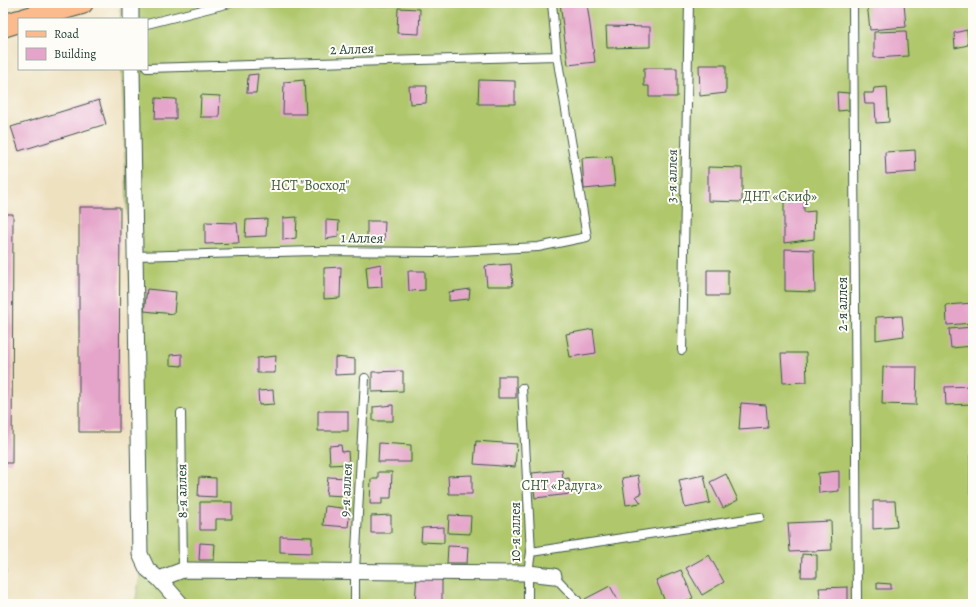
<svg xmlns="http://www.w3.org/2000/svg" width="976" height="607" font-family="Alegreya,serif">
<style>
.garden{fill:#b0c76c;stroke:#688250}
.building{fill:#e5a5ca}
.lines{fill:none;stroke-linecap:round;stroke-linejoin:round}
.lane-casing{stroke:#3e5649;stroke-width:10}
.street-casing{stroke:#3e5649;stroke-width:17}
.primary-casing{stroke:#3e5649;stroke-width:24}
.lane{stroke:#fff;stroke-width:8}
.street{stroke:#fff;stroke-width:15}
.primary{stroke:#fbbb8c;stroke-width:22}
.labels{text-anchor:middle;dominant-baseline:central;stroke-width:4;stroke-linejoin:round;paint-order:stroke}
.street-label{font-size:14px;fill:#1f3d34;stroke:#fdfcf7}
.park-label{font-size:14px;fill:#436042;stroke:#fdfcf7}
</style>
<rect width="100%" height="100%" fill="#fdfcf7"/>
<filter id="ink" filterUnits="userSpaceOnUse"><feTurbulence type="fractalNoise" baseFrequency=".025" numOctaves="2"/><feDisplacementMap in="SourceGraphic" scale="8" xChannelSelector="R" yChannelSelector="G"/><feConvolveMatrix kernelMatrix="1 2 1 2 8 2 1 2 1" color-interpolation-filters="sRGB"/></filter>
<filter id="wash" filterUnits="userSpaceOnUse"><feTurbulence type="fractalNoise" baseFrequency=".012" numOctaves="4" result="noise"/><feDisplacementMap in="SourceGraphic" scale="16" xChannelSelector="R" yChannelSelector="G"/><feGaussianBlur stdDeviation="0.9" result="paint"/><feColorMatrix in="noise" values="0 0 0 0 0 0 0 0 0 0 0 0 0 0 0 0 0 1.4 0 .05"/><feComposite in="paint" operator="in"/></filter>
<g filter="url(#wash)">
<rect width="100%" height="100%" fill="#eee1c0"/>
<path class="garden" d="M137,3H973V604H135L141,570L122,69H147V19H121L120,8Z"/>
<g id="blocks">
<path class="building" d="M560,3H587L595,62L568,65Z
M867,3H904L906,27L870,30Z
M398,8L420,9L419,34L397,33Z
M606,26L650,27V47L607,48Z
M967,30L968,45L955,48L954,33Z
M906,31L908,56L874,58V32Z
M699,65H726V93L700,96Z
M644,68H677V97H649V86H644Z
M258,74L256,93H247L248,75Z
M304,80L306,114H283L284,82Z
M479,80L515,81V104H478Z
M409,86H427L426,103L410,104Z
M887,87L889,122L876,123L875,104H865L864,93H873L874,88Z
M837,92L849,93V110L838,111Z
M201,95L220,96L219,117H200Z
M156,98L176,99V119H155Z
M99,100L106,124L19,151L11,127Z
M915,150L916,172L886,174L885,152Z
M612,156L615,186L584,189L582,158Z
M708,167L742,168V202L708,201Z
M804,199V212L815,211L814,239L784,243V201Z
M79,207H120L119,432H79Z
M3,214H13L12,463H3Z
M297,217L296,238L283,240V218Z
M267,219L266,236L245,237L246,220Z
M326,220L339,221L338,237L326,239Z
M367,221H385L384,241L367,240Z
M205,222L237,223L239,243L205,244Z
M785,249L814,250L815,292L785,291Z
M381,264L382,287L368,288L366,267Z
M511,264L513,286H487L485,266Z
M341,267L340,298L324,299V268Z
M707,270H728V296H707Z
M408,271H425V290L409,291Z
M147,289L176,292L174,314L144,311Z
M470,289L469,299L449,301V292Z
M973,303V323L947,325L946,305Z
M902,316L904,336L876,340V317Z
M973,327V346L951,348L949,329Z
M593,329L596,353L570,357L566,334Z
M781,353H806L807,382L783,383Z
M182,354V366L170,365V355Z
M276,356L275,373H257V358Z
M335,357L355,359V374L335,375Z
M883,367H917L916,405L882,404Z
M403,371V391L372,392V372Z
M498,376H516V398H498Z
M973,386V404L946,405L945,387Z
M273,390L274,404L259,405L258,391Z
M741,403L766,405L768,428L739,430Z
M393,405V421H373V407Z
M318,411H348V431H318Z
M476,441L517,444L515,467L474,464Z
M379,443L411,445V462H378Z
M341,445L342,452L348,451L349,464L330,465L329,446Z
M970,456H973V494H970Z
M562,470L563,479L569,478L571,494L535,498L532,473Z
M839,471V491L819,493L818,473Z
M378,472H392L391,498H382V504H370L371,479H378Z
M726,474L738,500L723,508L710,482Z
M472,475V494H449L448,476Z
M638,475L641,494L636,496L641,503L626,505L622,478Z
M704,475L710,503L685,508L679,480Z
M199,477L216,478V497L198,496Z
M328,477L348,478L346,496L326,495Z
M873,501H895L897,527L873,529Z
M200,502H232V519H216V530H200Z
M325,506L350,509L348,527L323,525Z
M391,515V533H371V516Z
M449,515L471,516L470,534L448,533Z
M831,521L832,550L790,552L788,523Z
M444,527V543L421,542L422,528Z
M280,536L312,537V553L280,552Z
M200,543L215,544L214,560H199Z
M448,546L468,547L467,563H447Z
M802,554L817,555V577H801Z
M709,555L724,582L702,595L686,568Z
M968,559H973V585H970Z
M3,568L6,569L4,584H3Z
M681,570L693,598L679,604H666L656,580Z
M417,573L442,574V604H415Z
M877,583L891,584V589H877Z
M610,586L620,604H587L585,599Z
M848,587V604H821L819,588Z"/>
</g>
</g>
<g filter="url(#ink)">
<use href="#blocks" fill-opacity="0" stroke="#3e5649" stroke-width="1"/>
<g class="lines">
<defs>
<path id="lane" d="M853,3L857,604
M147,24L230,3
M147,68L557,56
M135,256L315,251L436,252L538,247L587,237L557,56L552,3
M682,350L689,3
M522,388L531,552L528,573V604
M181,413L183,570
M531,552L760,517
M554,576L577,600L579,604
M355,604V571L365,378"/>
<path id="street" d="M131,3V19
M132,69L140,554L147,569L159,579L181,604
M159,579L183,570L528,573L554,576"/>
<path id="primary" d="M26,19L82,3
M3,26L19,21"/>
</defs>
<use href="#lane" class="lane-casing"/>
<use href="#street" class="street-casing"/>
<use href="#primary" class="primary-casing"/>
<use href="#lane" class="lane"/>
<use href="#street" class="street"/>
<use href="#primary" class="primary"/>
</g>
</g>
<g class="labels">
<g class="street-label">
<text transform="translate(352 49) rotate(-2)">2 Аллея</text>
<text transform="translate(672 176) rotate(-89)">3-я аллея</text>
<text transform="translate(362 238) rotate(1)">1 Аллея</text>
<text transform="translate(842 304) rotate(-90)">2-я аллея</text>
<text transform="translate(346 490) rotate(-87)">9-я аллея</text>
<text transform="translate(182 491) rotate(-91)">8-я аллея</text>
<text transform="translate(515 532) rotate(-90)">10-я аллея</text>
</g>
<g class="park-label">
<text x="310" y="185">НСТ "Восход"</text>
<text x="780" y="196">ДНТ «Скиф»</text>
<text x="562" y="485">СНТ «Радуга»</text>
</g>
</g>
<rect width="976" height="607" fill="none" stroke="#fdfcf7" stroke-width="16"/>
<rect x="18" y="18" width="130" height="52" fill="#fdfcf7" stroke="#a4b0a9"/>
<rect x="26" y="31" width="20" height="6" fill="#fbbb8c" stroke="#a4b0a9"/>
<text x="54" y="38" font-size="12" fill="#1f3d34">Road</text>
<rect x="26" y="48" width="20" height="12" fill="#e5a5ca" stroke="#a4b0a9"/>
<text x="54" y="58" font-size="12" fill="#1f3d34">Building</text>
</svg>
